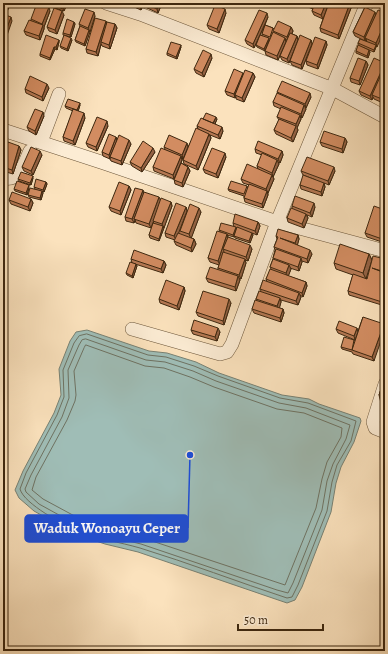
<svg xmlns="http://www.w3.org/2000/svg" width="388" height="654" font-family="Alegreya,serif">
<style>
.water{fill:#9fbdb6;stroke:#788173}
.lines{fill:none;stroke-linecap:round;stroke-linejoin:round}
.shore{stroke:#6e7262;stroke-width:1}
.street-casing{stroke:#6c563a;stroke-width:14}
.street{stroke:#fcecd4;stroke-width:13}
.wall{fill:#b57853;stroke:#3d270f;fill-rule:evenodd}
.shaded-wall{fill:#936244;stroke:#3d270f}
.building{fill:#d28c61;stroke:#3d270f}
.leader{fill:none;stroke:#1d4ed8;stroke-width:1.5}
.callout-dot{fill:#1d4ed8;stroke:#fcecd4;stroke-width:1.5}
.callout{fill:#1d4ed8;stroke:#1d4ed8;stroke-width:1.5}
.callout-label{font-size:15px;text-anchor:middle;font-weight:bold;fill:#fff}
</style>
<rect width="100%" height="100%" fill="#fbe2bd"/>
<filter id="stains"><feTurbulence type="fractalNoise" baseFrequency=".005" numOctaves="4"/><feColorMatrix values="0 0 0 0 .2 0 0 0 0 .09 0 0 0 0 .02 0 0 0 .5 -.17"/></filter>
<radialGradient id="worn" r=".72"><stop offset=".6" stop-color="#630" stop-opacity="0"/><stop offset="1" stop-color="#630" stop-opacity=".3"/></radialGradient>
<path class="water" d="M87,330L149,351L167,353L196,362L219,373L282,395L309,399L319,404L360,418L361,421L354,442L341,467L336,483L331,512L302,587L295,600L287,603L138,552L105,544L75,534L34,511L19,498L15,490L23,471L54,413L61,395L59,369L70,341L76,332Z"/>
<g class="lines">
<path class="shore" d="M87,334L148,355L166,357L194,366L218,376L280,398L308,403L356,421L351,441L337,465L332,482L327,511L298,585L292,597L287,598C238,582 189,563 140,548C119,542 98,539 78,531C64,525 24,504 20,489L26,473L57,415L64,397L63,370L74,343L79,336Z
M86,339L146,360L165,362L193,371L216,381L279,403L306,408L350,425L346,439L333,464L327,481L322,510L293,583L288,593L277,590L141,544L108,536L79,526L39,504L26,492L25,489L31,475L62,417L69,398L68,370L79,345L82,340Z
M86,345L145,366L164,368L190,377L214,387L277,409L304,413L342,428L341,437L327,462L322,479L316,508L285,585L143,538L109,530L82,520L43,499L32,490L36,477L67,420L75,401L76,395L74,371L84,348Z"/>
<defs>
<path id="street" d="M106,3L140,14L333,89L385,117
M3,130L104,163L277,222L385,251
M41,142L59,94
M3,178C20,182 24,163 30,151
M132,329L220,354L227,352L232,344L277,222L367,3
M385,384L373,422L375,428L385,432"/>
</defs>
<use href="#street" class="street-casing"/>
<use href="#street" class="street"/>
</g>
<path class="wall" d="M131,3H162L158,13L145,7L144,4L141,10L132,6Z
M292,3H301L300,6Z
M302,3H353L339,39L321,32L320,28L323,19L314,15L312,11L313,9L303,5Z
M67,4L64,11L55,8V6Z
M365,7L377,47L376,46V47L374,52L364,48L370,52L368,58L356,53V51L359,45L358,43L367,42L366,39L365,41L355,36L353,32Z
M50,11L44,27V29L40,40L26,35L24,31L31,21V19Z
M226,13L219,33L209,29L207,25Z
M64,15L57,34L49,31L47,27Z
M95,16L85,46L76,42L75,40L80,26L79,24Z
M268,17L265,25L273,28L274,29L291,27L293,31L292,34L297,36L298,40H311L312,44L302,69L292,65L290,61L296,47L289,63L282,60L280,56L287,40L285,39L286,42L278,60L266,55L265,51L257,47L256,45L258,39L254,48L247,44L245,40ZM265,25L262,34V36L260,35Z
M106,21L107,24H115L117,28L110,49L102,46L101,44L98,56L87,53L86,49Z
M74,22L75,24L71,37L63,35V33Z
M59,40V42L57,50L55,49L50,60L40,56V54Z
M72,40L68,51L61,48L60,46Z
M326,41L327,45L318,69L307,65L306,61Z
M181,47L177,59L167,55V53Z
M212,58L204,77L196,73L194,69Z
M366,61L368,65L360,85L351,82L350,78Z
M385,63V99L383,103L374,99L373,97L372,100L361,95L359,91Z
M243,73V74L253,73L255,77L244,102L236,99V97L235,98L227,95L225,91Z
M49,88L43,101L26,93L25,89Z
M277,92L311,97L306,108L305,107L306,109L302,118L300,117L301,119L297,128L298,130L293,142L276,134L274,130L279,120L277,117L281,109L274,106L273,102L278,94Z
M80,105L78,111L85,118L75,145L64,141L63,137L73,111L66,108L65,106Z
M44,116L36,135L29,131L27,127Z
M203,119H217L215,124L223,131L220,139L210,135L211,138L198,170L184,164L183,160V159L182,158V160L181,163L188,167L190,171L183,187L175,184L174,179L154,171L153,167L165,149L164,147H188L198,129L197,126Z
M108,126L97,151L88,147L86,143Z
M116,137L117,139L131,144L122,165L111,161L110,159L103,156L102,152Z
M345,138L347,142L343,153L322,146L320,142Z
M19,146L21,150L13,174L3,171V159Z
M255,149L282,151L283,155L280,163L278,162L279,164L273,177L274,179L268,193V195L263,208L245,202L244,198V196L229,191L228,189L247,186V188L249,185L243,183L241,179L258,169L257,166L262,155L256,153Z
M155,152L142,172L132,166L130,162Z
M42,155L33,175L24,171L22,167Z
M226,157L218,178L205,173L203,169Z
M301,171H335L329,185L324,183L325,187L322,196L301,189L300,185L316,180L303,175Z
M33,178L31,185L19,181L18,179Z
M46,182L47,184L44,192L43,191V193L41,200L29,197L28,195L35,189L34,187Z
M129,186L131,190L121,215L111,211L109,207Z
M29,188L27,195L15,191L14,189Z
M144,193L160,200L171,202L172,206L159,241L150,238L149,235L154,223L153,222L151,228L136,223L135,220L134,223L126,221L125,217Z
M31,199L33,203L30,211L11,204L9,200Z
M385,201V243L367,237L365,233L382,209Z
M292,206L315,207L312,217L307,215L308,218L304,228L288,222L287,218L292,208Z
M186,207L187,211L201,212L191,238L194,239L196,244L192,252L176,245L174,241L175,240L166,237L165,233Z
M258,222L260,226L257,235L252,233L253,235L250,243L235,238L234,236L237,228L236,227L234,237L227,235L228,237L252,249L248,261L245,260L246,263L241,279H239L240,280L236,291L208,282L206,278L218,269V268L219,265L210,262L208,258L220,232L219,230L234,227L233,223Z
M298,235L299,239L297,245L312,254L308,263L302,261V262L299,271L290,268L291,269L288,276L306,282L307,286L303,297L300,295L301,297L298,305L281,300V302L279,308L283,309L284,313L281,322L254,313L252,309L257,301L256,299L261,291L260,289L267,282L266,279L271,269L270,267L273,259V258L275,250L274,247L277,239L276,236Z
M369,254L372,260L366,278L367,279L385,259V306L349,295L348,291L353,275L336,269L334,263Z
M131,259L164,261L166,265L163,273L132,263Z
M136,264L137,266L133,278L127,275L126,273Z
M184,287L185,291L179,310L160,303L159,299Z
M231,303L224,325L198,316L196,312Z
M363,317L374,361L353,354L352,352L342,349L341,347L355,340L338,333L336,329L358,331Z
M191,330L220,332L217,341L193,334Z
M385,377V404L381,403L379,395Z"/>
<path class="shaded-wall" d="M7,3H11L5,16L3,12Z
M65,3L67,4L64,11L63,9Z
M141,3H144L141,10L140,6Z
M159,3H162L158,13L157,9Z
M312,3H315L313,9L311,5Z
M326,3H329L323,19L321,15Z
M350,3H353L339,39L338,35Z
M49,7L50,11L44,27V29L40,40L39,36L43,25L42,24Z
M225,9L226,13L219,33L217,29Z
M62,11L64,15L57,34L55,30Z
M94,12L95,16L90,32L88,28Z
M375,12L376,16L365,38L366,39L365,41L364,37Z
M267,13L268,17L254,48L253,44Z
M11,17L12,21L4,44L3,38Z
M106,21L107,25L101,42V44L98,56L96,52Z
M74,22L75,24L71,37L70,35Z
M385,22V29L377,47L376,43Z
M115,24L117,28L110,49L109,45Z
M291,27L293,31L288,41L287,37Z
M89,30L90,32L85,46L84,44Z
M297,36L298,40L289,63L287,59Z
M71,38L72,40L68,51L67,49Z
M269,38V40L265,51L264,49Z
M285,38L286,42L278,60L277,56Z
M59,40V42L57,50L56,47Z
M311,40L312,44L302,69L301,65Z
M326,41L327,45L318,69L317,65Z
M181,45V47L177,59L176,57Z
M376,45V47L374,52V50Z
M54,47L55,49L50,60V58Z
M369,50L370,52L368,58L367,56Z
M211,54L212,58L204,77L202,73Z
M366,61L368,65L360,85L359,81Z
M385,63V70L372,95L373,97L372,100L370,96Z
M243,73L244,77L235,95L236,97L235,98L234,94Z
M253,73L255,77L244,102L242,98Z
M47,84L49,88L43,101L42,97Z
M385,92V99L383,103L382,99Z
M310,93L311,97L306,108L305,104Z
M80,103V105L78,112L77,110Z
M304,105L306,109L302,118L301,114Z
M43,112L44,116L36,135L35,131Z
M84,113L85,118L75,145L73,141Z
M300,115L301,119L297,128L298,130L293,142L291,138L296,126V124Z
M216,117L217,119L214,126L213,124Z
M107,121L108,126L97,151L96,147Z
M222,127L223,131L220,139L218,135Z
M209,134L211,138L198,170L196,166Z
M116,137L117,141L110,157V159L109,155Z
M345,138L347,142L343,153L342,149Z
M129,140L131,144L122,165L121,161Z
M187,143L188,147L183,159L182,155Z
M19,146L21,150L13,174L12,170Z
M153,148L155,152L142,172L141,168Z
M40,151L42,155L33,175L31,171Z
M282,151L283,155L280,163L278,159Z
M225,153L226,157L218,178L216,174Z
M181,156L182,160L174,179L173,175Z
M277,160L279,164L273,177L272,173Z
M188,167L190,171L183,187L182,183Z
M334,167L335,171L329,185L328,181Z
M272,175L274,179L268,193L266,189Z
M33,176V178L31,185L30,183Z
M46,182L47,184L44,192L43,190Z
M324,183L325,187L322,196L321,192Z
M29,185V188L27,195L26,193Z
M129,186L131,190L121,215L120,211Z
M143,190L144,194L134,219L135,220L134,223L132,219Z
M42,191L43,193L41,200L40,198Z
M267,191L268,195L263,208L262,204Z
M159,197L161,201L151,228L149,224Z
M31,199L33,203L30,211L28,207Z
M171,202L172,206L164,228L162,224Z
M314,203L315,207L312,217L310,213Z
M186,207L187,211L176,240L174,236Z
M199,208L201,212L191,239L189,234Z
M306,214L308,218L304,228L302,224Z
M258,222L260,226L257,235L255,231Z
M163,226L164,228L159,241V239Z
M236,227V229L234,237L233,235Z
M252,233L253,235L250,243L249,241Z
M227,234L228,238L223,249L224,251L220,265L218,261Z
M298,235L299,239L297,247L295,243Z
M194,239L196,244L192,252L191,248Z
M250,245L252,249L248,261L246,257Z
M310,250L312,254L308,263L307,259Z
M369,254L372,260L366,279L363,273Z
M301,258L302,262L299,271L298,267Z
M245,259L246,263L241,279L239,275Z
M164,261L166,265L163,273L161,269Z
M136,264L137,266L133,278L132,276Z
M289,265L291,269L288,277L286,273Z
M238,276L240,280L236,291L235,287Z
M306,282L307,286L303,297L302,293Z
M184,287L185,291L179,310L177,306Z
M299,293L301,297L298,305L296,301Z
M280,298L281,302L279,310L277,306Z
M229,299L231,303L224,325L223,321Z
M283,309L284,313L281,322L280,318Z
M384,324L385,329L374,361L372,357Z
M218,328L220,332L217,341L215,337Z
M357,328L358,332L355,340L354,336Z"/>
<path class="building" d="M3,3H7L3,12Z
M37,3L49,7L42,24L31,19Z
M56,3H65L63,9L55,6Z
M132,3H141L140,6Z
M144,3H159L157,9Z
M307,3H312L311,5Z
M315,3H326L321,15L312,11Z
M329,3H350L338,35L320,28Z
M215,5L225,9L217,29L207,25Z
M365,7L375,12L364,37L353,32Z
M54,8L62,11L55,30L47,27Z
M85,9L94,12L88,28L79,24Z
M259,10L267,13L253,44L245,40Z
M378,10L385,13V22L376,43L365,38Z
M3,14L11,17L3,38Z
M95,18L106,21L96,52L86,49Z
M67,19L74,22L70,35L63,33Z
M29,20L43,25L39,36L24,31Z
M278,21L291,27L287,37L273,31Z
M107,22L115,24L109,45L101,42Z
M265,25L273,28L270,37L262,34Z
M80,26L89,30L84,44L75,40Z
M273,32L285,38L277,56L265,51Z
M290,33L297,36L287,59L280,56Z
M46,35L59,40L56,47H54L50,58L40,54Z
M64,35L71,38L67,49L60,46Z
M260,35L269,38L264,49L256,45Z
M300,35L311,40L301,65L290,61Z
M315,37L326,41L317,65L306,61Z
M360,39L376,45L374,50L358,43Z
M171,42L181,45L176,57L167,53Z
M358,45L369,50L367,56L356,51Z
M203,50L211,54L202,73L194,69Z
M358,58L366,61L359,81L350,78Z
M374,58L385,63L370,96L359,91Z
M384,68L385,69V92L382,99L372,95Z
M234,69L243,73L234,94L225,91Z
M245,70L253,73L242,98L235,95Z
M30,76L47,84L42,97L25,89Z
M282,81L310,93L305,104L277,92Z
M277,93L304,105L301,114L273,102Z
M68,99L80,103L77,110L65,106Z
M281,107L300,115L296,124L277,117Z
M35,109L43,112L35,131L27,127Z
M73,109L84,113L73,141L63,137Z
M206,113L216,117L213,123L203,119Z
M97,117L107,121L96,147L86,143Z
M201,118L222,127L218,135L197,126Z
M279,119L296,126L291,138L274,130Z
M196,128L209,134L196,166L183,160Z
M324,131L345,138L342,149L320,142Z
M109,134L116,137L109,155L102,152Z
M119,135L129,140L121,161L110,157Z
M169,135L187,143L182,155L164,147Z
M143,141L153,148L141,168L130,162Z
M258,141L282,151L278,159L255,149Z
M8,142L19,146L12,170L3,167V159Z
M31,147L40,151L31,171L22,167Z
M161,148L181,156L173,175L153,167Z
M212,148L225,153L216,174L203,169Z
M262,153L277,160L272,173L257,166Z
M307,157L334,167L328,181L301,171Z
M181,163L188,167L182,183L174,180Z
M247,164L272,175L266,189L241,179Z
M21,172L33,176L30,183L18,179Z
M303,175L324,183L321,192L300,185Z
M36,179L46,182L43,190L34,187Z
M17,181L29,185L26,193L14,189Z
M231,181L247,186L244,194L228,189Z
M119,182L129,186L120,211L109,207Z
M249,184L267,191L262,204L244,198Z
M30,188L42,191L40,198L28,195Z
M135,188L143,190L132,219L125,217Z
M12,192L31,199L28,207L9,200Z
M144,192L159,197L149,224L134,219Z
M295,196L314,203L310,213L292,206Z
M161,198L171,202L162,224L153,221Z
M384,201H385V210L382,209Z
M176,203L186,207L174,236L165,233Z
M190,204L199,208L189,234L180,231Z
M374,206L385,210V240L365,233Z
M291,208L306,214L302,224L287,218Z
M235,214L258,222L255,231L233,223Z
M153,223L163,226L159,239L149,235Z
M221,223L236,227L233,235L219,230Z
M237,227L252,233L249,241L234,236Z
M278,229L298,235L295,243L280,238L310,250L307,259L274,247L278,237L276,236Z
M217,231L227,234L218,261L208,258Z
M178,233L194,239L191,248L174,241Z
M228,237L250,245L246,257L223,249Z
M340,244L369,254L363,273L334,263Z
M276,249L301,258L298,267L273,258Z
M134,250L164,261L161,269L131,259Z
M223,252L245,259L239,275L218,268Z
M373,256L385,259V272L372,268L385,273V303L348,291L353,274L367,279Z
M273,259L289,265L286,273L270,267Z
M130,262L136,264L132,276L126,273Z
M210,267L238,276L235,287L206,278Z
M270,269L306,282L302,293L266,279Z
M166,280L184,287L177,306L159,299Z
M263,280L299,293L296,301L260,289Z
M203,291L229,299L223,321L196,312Z
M259,291L280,298L277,306L256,299Z
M255,300L283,309L280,318L252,309Z
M363,317L384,324L372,357L352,350Z
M194,320L218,328L215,337L191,330Z
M339,321L357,328L354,336L336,329Z
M344,337L354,340L352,350L341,347Z
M385,377V398L379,395Z"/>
<path class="leader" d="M190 455L188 528"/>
<circle class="callout-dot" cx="190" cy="455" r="4"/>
<rect class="callout" x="25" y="515" width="163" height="27" rx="4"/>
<g class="callout-label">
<text x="107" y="533">Waduk Wonoayu Ceper</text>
</g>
<rect width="388" height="654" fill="none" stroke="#fbe2bd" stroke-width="16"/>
<rect x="4" y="4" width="380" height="646" fill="none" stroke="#3d270f" stroke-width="2"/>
<rect x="8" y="8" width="372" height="638" fill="none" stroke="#3d270f"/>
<path d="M238 624v6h85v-6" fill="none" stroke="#3d270f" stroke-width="2"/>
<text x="244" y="624" font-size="12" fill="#3d270f" stroke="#fcecd4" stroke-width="3" paint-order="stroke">50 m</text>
<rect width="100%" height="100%" filter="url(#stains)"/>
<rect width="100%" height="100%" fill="url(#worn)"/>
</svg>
